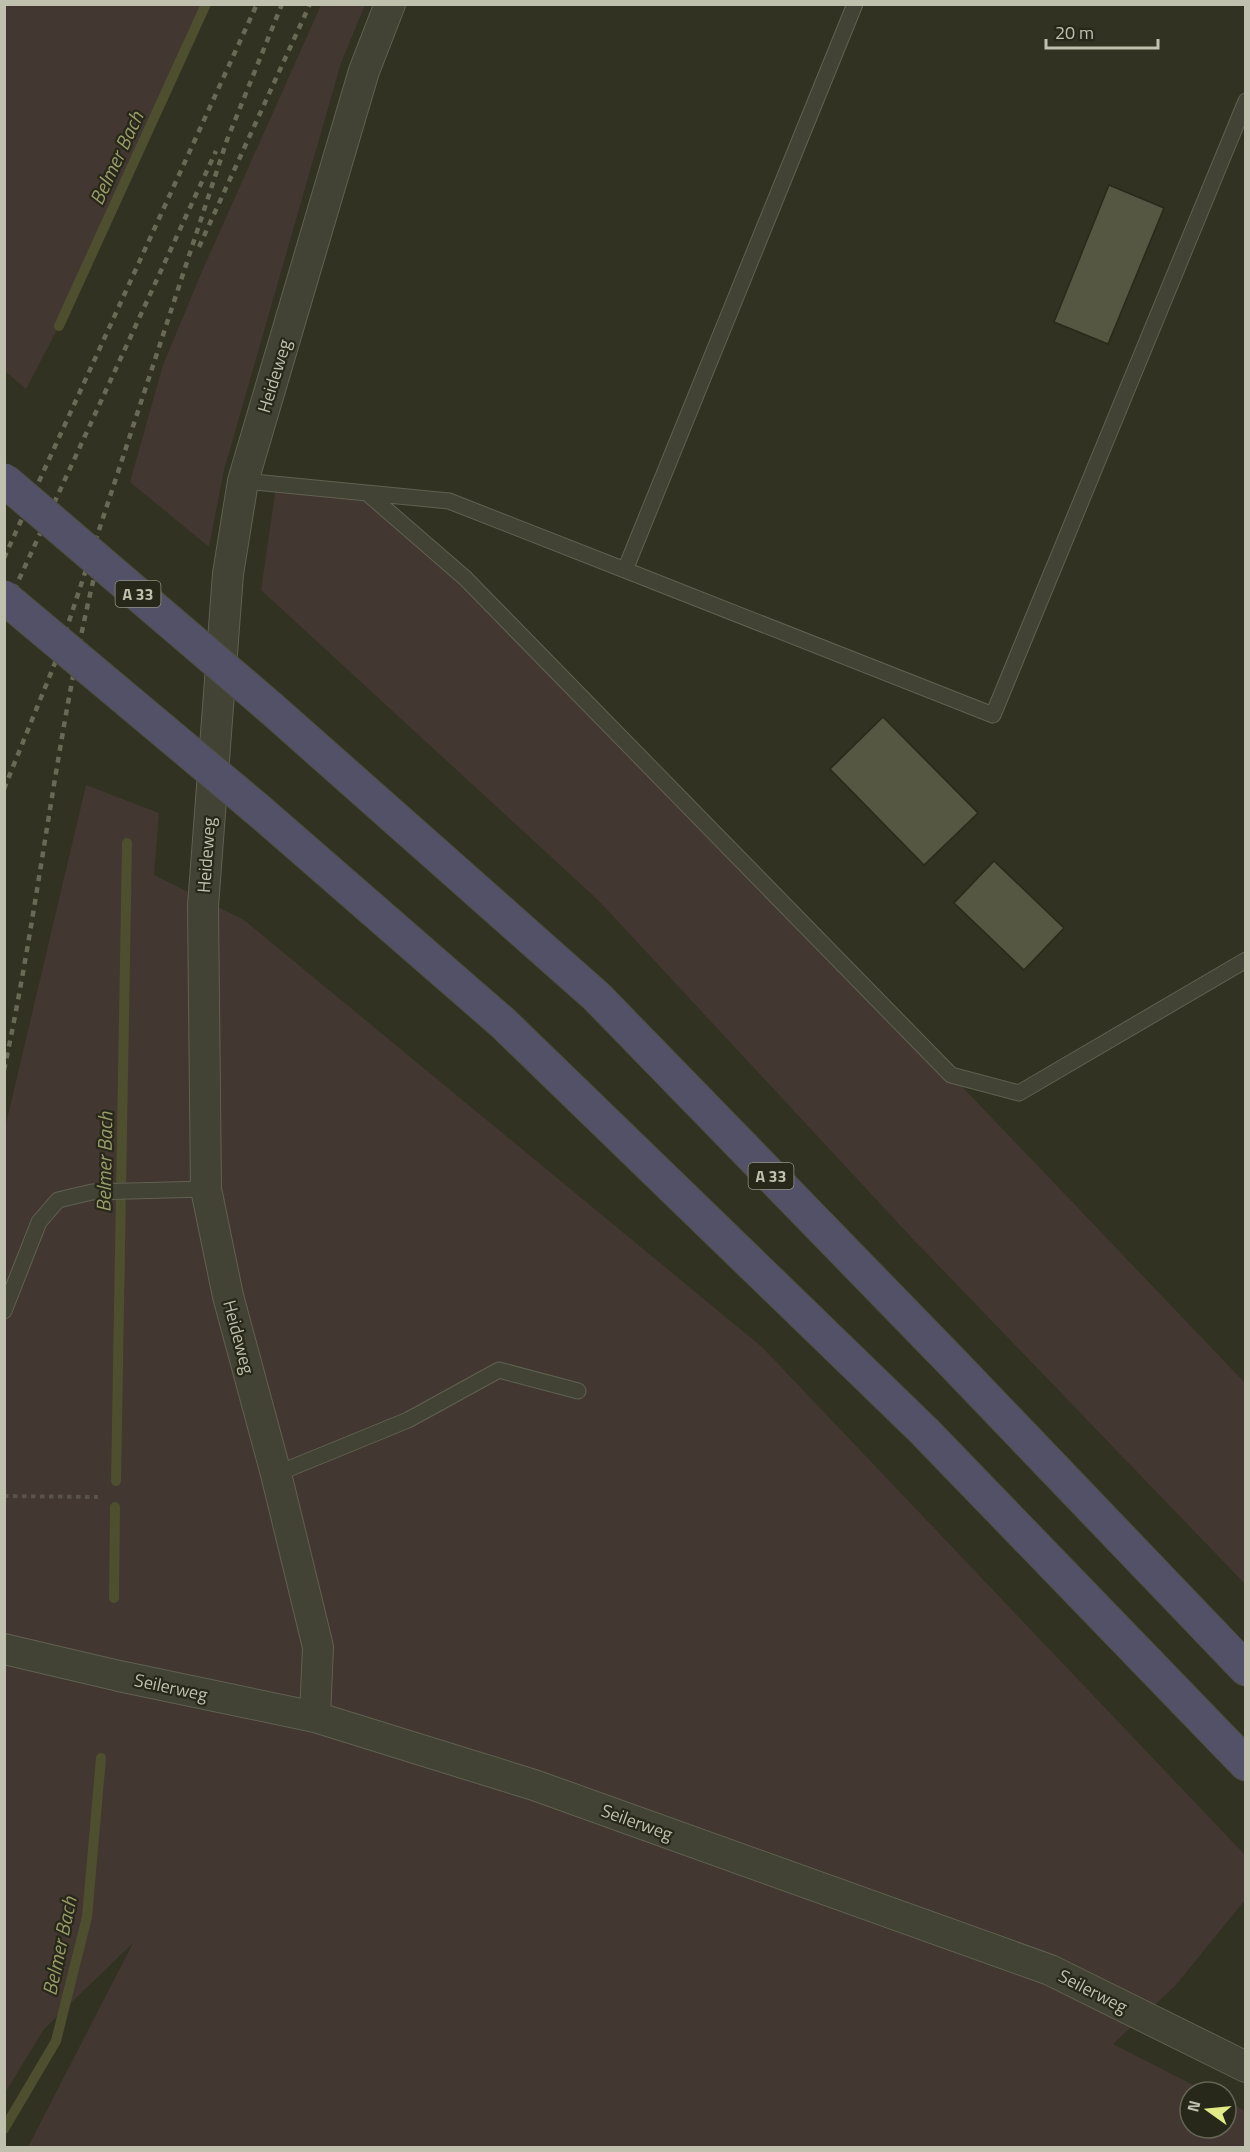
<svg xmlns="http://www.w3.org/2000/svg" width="1250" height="2152" font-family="'Titillium Web',sans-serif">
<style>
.green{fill:#433731}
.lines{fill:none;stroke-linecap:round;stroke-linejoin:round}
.stream{stroke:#4d4f2f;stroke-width:10}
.building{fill:#565742;stroke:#292a1b;stroke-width:1.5}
.service-casing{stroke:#606151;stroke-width:17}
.minor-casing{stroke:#606151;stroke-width:32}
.motorway-casing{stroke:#4d4e3e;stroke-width:35}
.path{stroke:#5a5349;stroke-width:4;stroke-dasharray:4.5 4.5;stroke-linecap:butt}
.service{stroke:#424334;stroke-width:15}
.minor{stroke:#424334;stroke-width:30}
.motorway{stroke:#535168;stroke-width:33}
.rail{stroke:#696a56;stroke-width:4.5;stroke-dasharray:6 6;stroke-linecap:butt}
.motorway-bridge-casing{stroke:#4d4e3e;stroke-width:35;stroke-linecap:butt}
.motorway-bridge{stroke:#535168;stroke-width:33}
.labels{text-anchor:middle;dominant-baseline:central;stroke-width:4.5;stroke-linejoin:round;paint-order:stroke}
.shield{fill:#272819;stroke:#919281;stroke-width:1.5}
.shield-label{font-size:16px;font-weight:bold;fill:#bfc0ad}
.street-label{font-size:18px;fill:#bfc0ad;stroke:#272819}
.water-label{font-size:20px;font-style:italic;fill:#9a9c6a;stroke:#272819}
</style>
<rect width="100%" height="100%" fill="#313221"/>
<path class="green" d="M5,4L206,5L59,326L26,389L5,371Z
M321,5H365L341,63L224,470L209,547L130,482L163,365L203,269Z
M276,487L367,493L465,578L951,1075L1245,1383V1584L911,1237L599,901L261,590Z
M86,785L159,813L154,875L244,920L762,1347L1245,1855V1900L1175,1986L1113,2044L1207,2092H1190V2128H1226V2101L1245,2111V2147H28L133,1943L44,2029L5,2093V1128Z"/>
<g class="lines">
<path class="stream" d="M59,326L206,4
M116,1481L127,843
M114,1598L115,1507
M4,2129L56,2041L87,1917L101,1758"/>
</g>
<path class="building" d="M1109,185L1164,208L1108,344L1054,322Z
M883,717L978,813L924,865L830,769Z
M994,861L1064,928L1024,970L954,903Z"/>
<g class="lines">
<defs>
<path id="service" d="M243,481L449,501L625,570L855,4
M367,493L465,578L951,1075L1019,1093L1246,960
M625,570L993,715L1246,101
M4,1311L39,1222L58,1200L92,1192L206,1189
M276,1474L408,1420L499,1370L578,1391"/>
<path id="minor" d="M4,1649L119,1676L315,1717L534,1785L1050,1970L1246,2067
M315,1717L318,1647L276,1474L228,1296L206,1189L203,906L228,574L243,481L364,71L390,4"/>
<path id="motorway" d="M272,709L597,997L951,1361L1246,1669
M257,809L503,1023L924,1431L1246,1764"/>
</defs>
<use href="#service" class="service-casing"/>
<use href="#minor" class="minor-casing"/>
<use href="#motorway" class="motorway-casing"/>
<path class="path" d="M4,1496L98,1497"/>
<use href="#service" class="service"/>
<use href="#minor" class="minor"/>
<use href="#motorway" class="motorway"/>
<path class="rail" d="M199,247L310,4
M4,558L257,4
M4,612L216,151
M4,789L57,658L227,140L282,4
M4,1070C41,898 57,723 100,553"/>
<defs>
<path id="motorway-bridge" d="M4,480L272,709
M4,597L257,809"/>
</defs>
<use href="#motorway-bridge" class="motorway-bridge-casing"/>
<use href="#motorway-bridge" class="motorway-bridge"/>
</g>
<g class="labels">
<g class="shield">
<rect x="115.5" y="581" width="45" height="26" rx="4.5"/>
<rect x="748.5" y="1163" width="45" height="26" rx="4.5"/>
</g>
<g class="shield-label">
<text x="138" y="594">A 33</text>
<text x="771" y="1176">A 33</text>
</g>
<g class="street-label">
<text transform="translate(274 376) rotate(-73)">Heideweg</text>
<text transform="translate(206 855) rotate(-86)">Heideweg</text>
<text transform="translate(239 1337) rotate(75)">Heideweg</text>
<text transform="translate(171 1687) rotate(12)">Seilerweg</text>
<text transform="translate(637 1822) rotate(20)">Seilerweg</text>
<text transform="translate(1093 1991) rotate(27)">Seilerweg</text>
</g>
<g class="water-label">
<text transform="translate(116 158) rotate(-65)">Belmer Bach</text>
<text transform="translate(104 1162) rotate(-89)">Belmer Bach</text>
<text transform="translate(59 1946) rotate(-78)">Belmer Bach</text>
</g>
</g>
<rect width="1250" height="2152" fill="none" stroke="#bfc0ad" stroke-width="12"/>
<g transform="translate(1208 2110) rotate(285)"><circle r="28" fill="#272819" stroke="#646554" stroke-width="1.5"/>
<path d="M0-4.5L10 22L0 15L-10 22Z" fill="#e2eb88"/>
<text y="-9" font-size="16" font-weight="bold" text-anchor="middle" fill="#bfc0ad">N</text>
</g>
<path d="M1046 39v9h112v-9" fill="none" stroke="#bfc0ad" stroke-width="3"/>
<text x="1055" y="39" font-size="18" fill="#bfc0ad" stroke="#272819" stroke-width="4.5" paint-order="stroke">20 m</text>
</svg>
